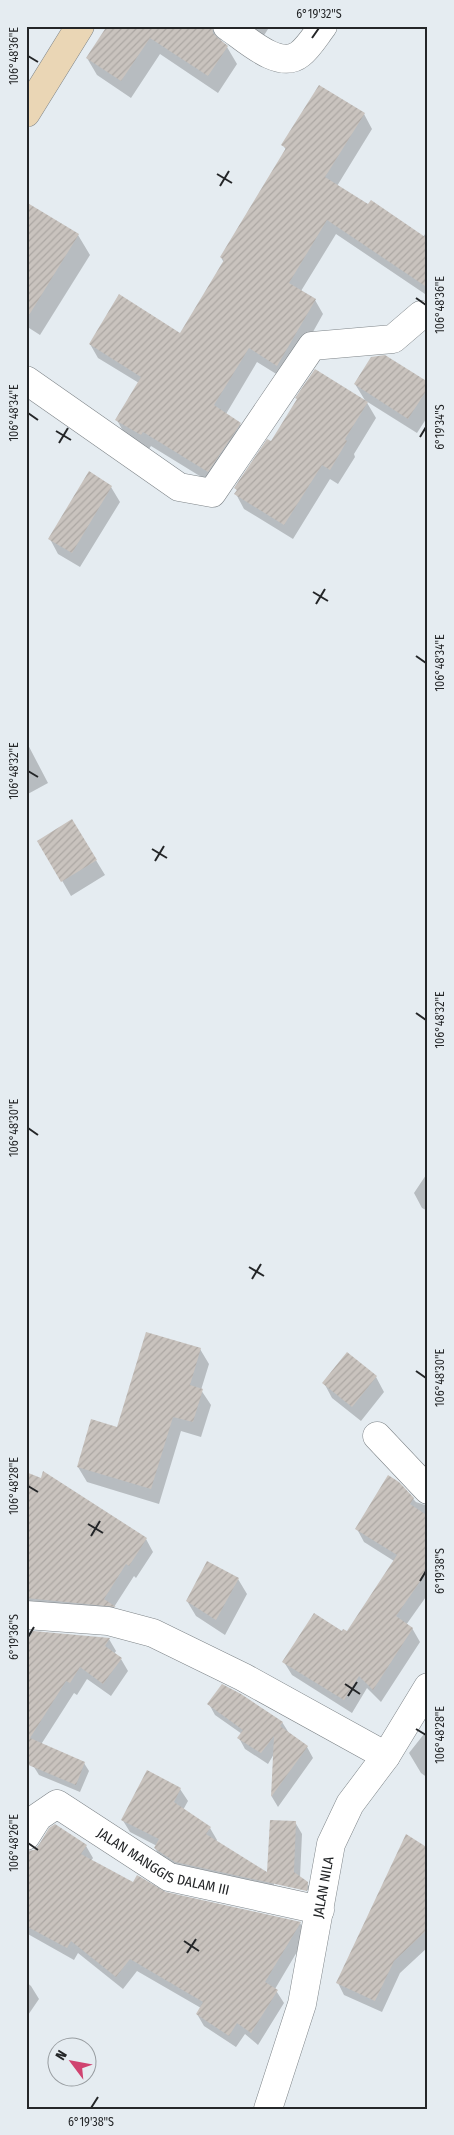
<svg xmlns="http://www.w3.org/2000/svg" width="454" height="2135" font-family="'Fira Sans Condensed',sans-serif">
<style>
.shadow{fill:#0003}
.building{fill:url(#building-hatch)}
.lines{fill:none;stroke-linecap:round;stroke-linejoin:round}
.street-casing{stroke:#7e8488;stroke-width:29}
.secondary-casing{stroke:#7e8488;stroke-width:29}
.street{stroke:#fff;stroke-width:28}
.secondary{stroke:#ead6b5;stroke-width:28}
.ticks{fill:none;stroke:#242628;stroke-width:2}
.labels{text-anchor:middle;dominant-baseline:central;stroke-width:5;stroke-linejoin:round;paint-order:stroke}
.street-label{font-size:14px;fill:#242628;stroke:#e5ecf1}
.neatline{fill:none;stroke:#242628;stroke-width:2}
.ticks-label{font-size:12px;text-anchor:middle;fill:#242628}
</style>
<defs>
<pattern id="building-hatch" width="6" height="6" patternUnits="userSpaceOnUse" patternTransform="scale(1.25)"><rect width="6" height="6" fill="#c9c3be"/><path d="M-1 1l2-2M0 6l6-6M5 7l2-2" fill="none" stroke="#aca7a3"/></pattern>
</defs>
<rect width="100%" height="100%" fill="#e5ecf1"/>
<path class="shadow" d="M108,26H270L261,40L224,34L221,41L227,47L237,64L218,93L160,54L131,98L97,75L87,58Z
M364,114L372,129L337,186L423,237L428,230V296L336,234L301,291L315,300L323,314L286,380L257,362L226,414L240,424L248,438L216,486L151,446L149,449L125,435L117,420L139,383L98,358L90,344L181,334L224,263L221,257L286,150L283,145Z
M26,203L78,235L90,255L40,335L26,326Z
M428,383V416L417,433L366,401L376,418L354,454L355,457L338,484L330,479L293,539L244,509L236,494L237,491L236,488L272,443L366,402L355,384Z
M111,487L120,502L80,567L58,554L50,539Z
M26,741L48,783L26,795Z
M72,821L105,875L71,896L39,841Z
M428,1172V1211L422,1208L414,1193Z
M200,1349L209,1364L201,1390L211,1405L201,1437L181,1431L159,1504L87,1482L78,1467Z
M376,1377L384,1392L361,1421L332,1398L324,1383Z
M26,1473L146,1539L153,1552L136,1578L134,1576L114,1607L121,1619L26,1614Z
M398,1483L416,1502L428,1506V1594L406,1625L412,1628L420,1642L381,1702L367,1688L352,1713L292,1675L284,1662L342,1633H347L394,1561L364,1542L357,1529Z
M238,1579L247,1594L225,1635L196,1616L187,1601Z
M26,1632L109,1639L116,1651L114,1654L121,1659L128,1671L111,1696L87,1679L77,1695L74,1693L33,1757L26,1752Z
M209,1704L282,1722L289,1733L307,1747L313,1758L278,1807L272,1797L274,1754L268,1764L245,1749L239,1738L242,1734L215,1715Z
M428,1729V1778L421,1773L409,1753Z
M84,1763L89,1771L80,1792L39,1775L34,1767Z
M180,1789L188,1801L183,1810L210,1828L217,1840L216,1842L269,1875L295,1822L302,1834L300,1878L307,1883L312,1891L274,1883V1885L312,1894L313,1903L162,1861L155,1848L157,1846L130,1832L122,1819Z
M50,1829L86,1846L93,1858L91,1861L133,1884L165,1893L300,1923L307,1935L275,1989L284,2003L258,2045L245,2034L236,2047L204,2026L197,2014L201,2008L137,1971L123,1989L78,1953L74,1960L26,1933V1852L34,1851Z
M428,1849V1947L400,1973L382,2012L344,1995L338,1983Z
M26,1982L31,1986L39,1999L26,2018Z"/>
<path class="building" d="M107,26H212L213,33L218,38L228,46L208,76L150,38L121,81L86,58Z
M319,85L365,113L325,177L368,204L371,200L428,239V288L327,220L289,283L316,299L277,366L249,348L214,405L241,423L208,472L143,432L141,435L115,420L141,377L89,344L119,294L180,333L224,260L220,257L286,148L281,145Z
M26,202L79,234L26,320Z
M385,355L428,382V388L408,419L354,384L371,357Z
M315,369L368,402L345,439L347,441L330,470L322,465L284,525L234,494L237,490L234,488L267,439L271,441L297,399L295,398Z
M89,471L112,486L72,553L48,539Z
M72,819L97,860L61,882L37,841Z
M146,1332L201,1348L190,1385L203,1389L193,1422L173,1417L151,1489L77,1467L91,1419L117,1427Z
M347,1352L377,1376L352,1407L322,1383Z
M43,1471L147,1538L129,1566L126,1564L104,1599L116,1607L26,1598V1472L41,1478Z
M388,1475L399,1482L414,1498L410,1504L428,1516V1570L396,1616L413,1628L373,1690L359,1676L344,1700L282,1662L314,1613L342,1631L343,1629L347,1631L397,1555L355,1529Z
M207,1561L239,1578L216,1620L186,1601Z
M33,1631L110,1638L105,1646L122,1658L103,1684L80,1667L70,1683L66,1681L30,1738L85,1762L76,1785L26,1764V1642Z
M222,1684L241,1694L283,1722L280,1726L308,1746L271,1797L274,1736L261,1753L237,1738L243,1730L207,1704Z
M147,1770L181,1788L174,1802L211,1827L206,1834L267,1872L270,1820L296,1821L294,1872L308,1882L307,1891L175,1862L154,1848L159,1839L121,1820Z
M55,1824L87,1845L81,1854L133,1882L137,1875L166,1892L301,1922L265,1982L278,1990L251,2033L237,2023L229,2036L196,2014L203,2002L130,1959L116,1977L71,1941L67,1948L26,1926V1851L34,1850L39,1845L49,1828Z
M406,1834L428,1848V1929L394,1961L375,2001L336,1983Z"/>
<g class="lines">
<defs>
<g id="street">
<path d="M227,26C245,38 279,71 300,54C309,47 316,35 323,26"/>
<path d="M26,380L179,487L212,493L312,346L393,339L421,315"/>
<path d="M377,1436L428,1490"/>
<path d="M26,1615L108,1621L153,1633L243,1677L386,1756"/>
<path id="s1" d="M26,1836L38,1817L57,1804L169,1877L320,1910"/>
<path id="s2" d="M268,2109L302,2004L331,1844L350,1804L386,1756L428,1687"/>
</g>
<path id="secondary" d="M26,113L80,26"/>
</defs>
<use href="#street" class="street-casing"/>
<use href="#secondary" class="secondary-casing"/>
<use href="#street" class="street"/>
<use href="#secondary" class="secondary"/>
</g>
<path class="ticks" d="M312,38L319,28M28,56L38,62M217,174L232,183M220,186L229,171M416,298L426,305M28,413L38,420M56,431L71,440M420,437L426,427M59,443L68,428M313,592L328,601M316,604L325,589M416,656L426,663M28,771L38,777M152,849L167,858M155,861L164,846M416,1013L426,1020M28,1128L38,1135M249,1267L264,1276M252,1279L261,1264M416,1371L426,1378M28,1486L38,1492M88,1524L103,1533M91,1536L100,1521M420,1581L426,1571M28,1637L34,1627M345,1684L360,1694M348,1696L357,1682M416,1729L426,1735M28,1843L38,1850M184,1941L199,1951M187,1953L196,1939M91,2108L98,2097"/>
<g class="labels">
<g class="street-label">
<text stroke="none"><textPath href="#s1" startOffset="168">JALAN MANGGIS DALAM III</textPath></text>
<text stroke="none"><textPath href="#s2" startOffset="229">JALAN NILA</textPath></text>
</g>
</g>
<rect width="454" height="2135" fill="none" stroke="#e5ecf1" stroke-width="55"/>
<g transform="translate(72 2062) rotate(302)"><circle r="24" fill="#e5ecf1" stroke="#989da1"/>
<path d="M0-4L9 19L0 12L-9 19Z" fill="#d04370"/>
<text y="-8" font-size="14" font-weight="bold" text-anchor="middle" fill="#242628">N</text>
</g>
<rect x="28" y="28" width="398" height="2080" class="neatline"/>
<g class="ticks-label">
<text x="319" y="18">6°19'32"S</text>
<text transform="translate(14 56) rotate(-90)" y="4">106°48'36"E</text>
<text transform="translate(440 305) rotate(-90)" y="4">106°48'36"E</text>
<text transform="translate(14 413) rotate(-90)" y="4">106°48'34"E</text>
<text transform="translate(440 427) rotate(-90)" y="4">6°19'34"S</text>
<text transform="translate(440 663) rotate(-90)" y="4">106°48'34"E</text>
<text transform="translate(14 771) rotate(-90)" y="4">106°48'32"E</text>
<text transform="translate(440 1020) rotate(-90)" y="4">106°48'32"E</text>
<text transform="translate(14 1128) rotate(-90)" y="4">106°48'30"E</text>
<text transform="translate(440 1378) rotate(-90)" y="4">106°48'30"E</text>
<text transform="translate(14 1486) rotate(-90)" y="4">106°48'28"E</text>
<text transform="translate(440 1571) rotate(-90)" y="4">6°19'38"S</text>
<text transform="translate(14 1637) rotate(-90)" y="4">6°19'36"S</text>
<text transform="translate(440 1735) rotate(-90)" y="4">106°48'28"E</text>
<text transform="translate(14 1843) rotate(-90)" y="4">106°48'26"E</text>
<text x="91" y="2126">6°19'38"S</text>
</g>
</svg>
